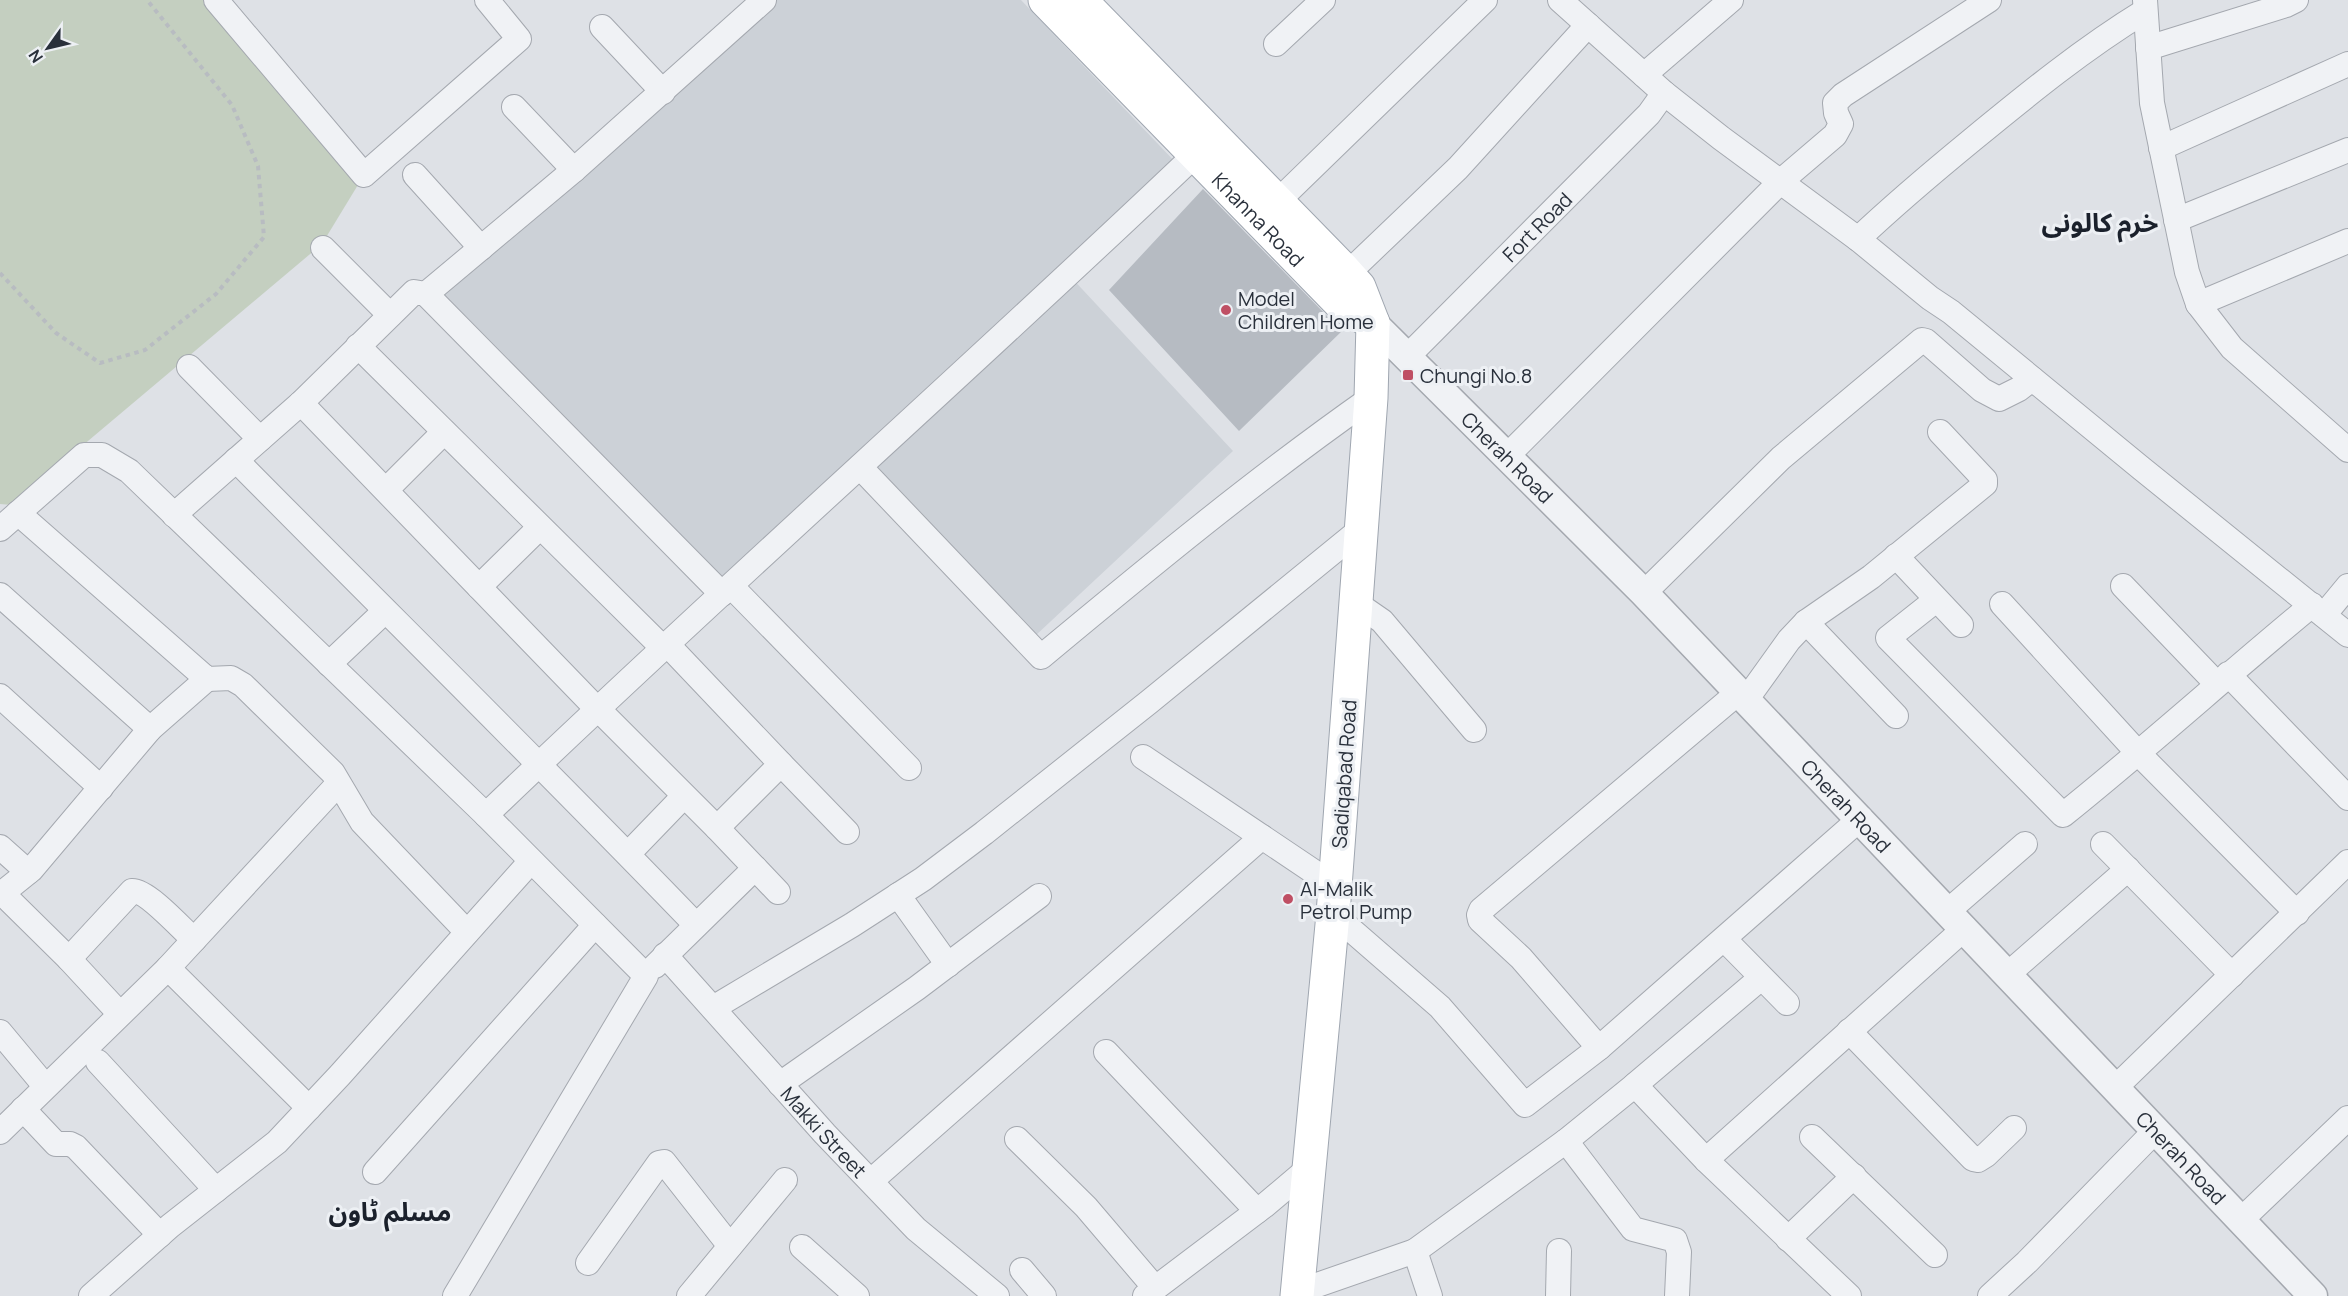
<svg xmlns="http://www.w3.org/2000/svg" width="2348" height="1296" font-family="Manrope,'Noto Sans Arabic',sans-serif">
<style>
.built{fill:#ccd1d7}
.green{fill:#c4cfc0}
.building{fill:#b6bbc2}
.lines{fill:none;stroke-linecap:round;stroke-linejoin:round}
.minor-casing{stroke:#a4a8af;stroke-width:26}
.tertiary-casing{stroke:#a4a8af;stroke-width:31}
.primary-casing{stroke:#9fa6b0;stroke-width:35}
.path{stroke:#b8bcc1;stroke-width:4;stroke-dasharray:4.5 4.5;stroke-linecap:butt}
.minor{stroke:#f0f2f5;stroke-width:24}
.tertiary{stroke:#f0f2f5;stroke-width:28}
.primary{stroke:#fff;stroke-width:33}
.poi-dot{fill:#bf4f64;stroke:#edf0f4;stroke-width:2}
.labels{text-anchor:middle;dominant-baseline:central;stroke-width:6;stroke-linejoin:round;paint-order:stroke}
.street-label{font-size:20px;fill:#29303b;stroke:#edf0f4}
.poi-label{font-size:20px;fill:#29303b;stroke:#edf0f4;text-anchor:start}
.district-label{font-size:26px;font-weight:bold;fill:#1b212c;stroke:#edf0f4}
</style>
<rect width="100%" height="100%" fill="#dee1e6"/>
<path class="built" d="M777,0H1021L1178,165L1069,275L1233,451L1035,636L863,465L722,594L426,294L663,92Z"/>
<path class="green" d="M0,0H216L364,175L322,244L12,505L0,504Z"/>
<path class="building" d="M1203,189L1329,318L1343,330L1239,431L1109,290Z"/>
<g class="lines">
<defs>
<g id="minor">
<path d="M216,0L364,175L519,39L487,0"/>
<path d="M1560,0L1664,93L1721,138L1858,239L1930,298L1951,312L2141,468L2348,635"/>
<path d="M2145,0L2152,103L2187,272L2198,304L2232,348L2348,450"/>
<path d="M602,27L663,92"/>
<path d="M1276,44L1323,0"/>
<path d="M2148,48L2286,5L2296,0"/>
<path d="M1644,75L1731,0"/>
<path d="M514,107L574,170"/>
<path d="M2161,148L2348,64"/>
<path d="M415,175L481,248"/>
<path d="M1277,202L1485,0"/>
<path d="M2176,220L2348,150"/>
<path d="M1858,239C1895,204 1933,172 1972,140C2028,94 2083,49 2145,11"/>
<path d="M323,248L390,315"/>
<path d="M1347,274L1458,168L1588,25"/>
<path d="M426,294L722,594"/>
<path d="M2198,304L2348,241"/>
<path d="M358,346L663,648"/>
<path id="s1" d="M1407,357L1649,114L1664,93"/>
<path d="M189,367L260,439"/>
<path d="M301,403L597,709"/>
<path d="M1507,456L1781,181L1835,135L1841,124L1836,113L1835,103L1843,95L1989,0"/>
<path d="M236,460C389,615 545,768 696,925"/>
<path d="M860,467L1041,657C1148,568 1257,478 1371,398"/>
<path d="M386,490L444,432"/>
<path d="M18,513L207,679L231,678L243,685L333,773L362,822L467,932"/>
<path d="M174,515L301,403L414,292L426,294L574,170L764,0"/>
<path d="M0,529L84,455H102L129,471L486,815"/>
<path d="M1896,556L1961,625"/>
<path d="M731,586L909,768"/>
<path d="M2123,586L2217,684"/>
<path d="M479,587L540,527"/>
<path d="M1644,593L1781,458L1922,340L1926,341L1982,390L1999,399L2019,389L2032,379"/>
<path d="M0,595L150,729"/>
<path d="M1936,600L1888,638L2063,815C2148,747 2228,674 2312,605"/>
<path d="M1356,603L1382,621L1474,730"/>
<path d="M2002,604L2139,754L2297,913"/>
<path d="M2324,615L2348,586"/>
<path d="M1806,622L1896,716"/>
<path d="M667,644L781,764L717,828"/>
<path d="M329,664L385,611"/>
<path d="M2228,674L2348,798"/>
<path d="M0,696L101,788"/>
<path d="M1746,700L1789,640L1806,622L1871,577L1985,484V480L1940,432"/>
<path d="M597,708L717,828L778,892"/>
<path d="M1143,757L1335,886"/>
<path d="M781,764L847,832"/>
<path d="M2103,844L2232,975"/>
<path d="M0,847L28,872"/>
<path d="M628,854L684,796"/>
<path d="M2,893L69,959L120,1014"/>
<path d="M0,895L31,870L150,729L207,679"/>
<path d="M898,895L948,965"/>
<path d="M1948,911L2025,844"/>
<path d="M1333,914L1440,1007L1525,1105L1599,1048L1861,818"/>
<path d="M1725,940L1787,1003"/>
<path id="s2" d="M665,955L825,1134L916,1229L997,1296"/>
<path d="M69,959L132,891C147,890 182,929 194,940"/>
<path d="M655,966L755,868"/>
<path d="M168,968L309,1108"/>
<path d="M2008,974L2128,869"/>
<path d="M713,1008L852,925L923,879L984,833L1149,702L1361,529"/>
<path d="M1849,1031L1973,1159L1978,1160L1986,1155L2014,1128"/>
<path d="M0,1032L45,1086"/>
<path d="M1599,1048L1521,958L1480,920L1479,915L1481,910L1739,692"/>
<path d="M1106,1052L1257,1211"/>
<path d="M98,1062L216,1190"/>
<path d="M780,1084L917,988L1039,896"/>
<path d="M1635,1085L1706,1160L1849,1296"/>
<path d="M2116,1087L2348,862"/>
<path d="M23,1109L56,1144H70L76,1147L160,1235"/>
<path d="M0,1132L168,968L338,784"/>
<path d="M1812,1137L1935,1255"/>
<path d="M1017,1139L1086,1207L1155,1288"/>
<path d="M1566,1141L1633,1229L1675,1240L1679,1252L1677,1296"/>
<path d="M1706,1160L1965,928"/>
<path d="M375,1172L595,925"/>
<path d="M871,1181L1262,837"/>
<path d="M2241,1220L2348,1118"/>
<path d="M1788,1239L1854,1176"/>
<path d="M802,1247L857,1296"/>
<path d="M1415,1251L1430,1296"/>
<path d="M588,1263L659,1163L664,1162L730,1246"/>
<path d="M1022,1270L1044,1296"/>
<path d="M1297,1292L1415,1251L1566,1141L1635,1085L1761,978"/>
<path d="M91,1296L170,1226L277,1142L340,1075L531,861"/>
<path d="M455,1296L646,976L486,815C719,591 962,377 1196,154"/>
<path d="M689,1296L785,1180"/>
<path d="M1145,1296L1264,1206L1309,1168"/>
<path d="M1558,1296L1559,1251"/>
<path d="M1990,1296L2027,1262L2156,1130"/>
</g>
<g id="tertiary">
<path id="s3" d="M1373,323L1644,593L2313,1296"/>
</g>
<g id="primary">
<path id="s4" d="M1045,0L1342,305L1373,323"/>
<path d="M1080,0L1342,268L1359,287L1373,323L1371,398L1333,914L1297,1296"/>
</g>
</defs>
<use href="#minor" class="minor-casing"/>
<use href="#tertiary" class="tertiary-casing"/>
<use href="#primary" class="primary-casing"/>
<path class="path" d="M0,273L56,333L100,363L145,350L216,294L264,237L258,166L232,105L147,0"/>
<use href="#minor" class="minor"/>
<use href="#tertiary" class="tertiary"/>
<use href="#primary" class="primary"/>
</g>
<g class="poi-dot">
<circle cx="1226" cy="310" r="6"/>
<rect x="1402" y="369" width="12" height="12" rx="3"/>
<circle cx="1288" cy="899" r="6"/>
</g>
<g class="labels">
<g class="street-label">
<text stroke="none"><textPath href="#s4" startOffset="306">Khanna Road</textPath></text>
<text stroke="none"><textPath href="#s1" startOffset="184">Fort Road</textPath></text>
<text stroke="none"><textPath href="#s3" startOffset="190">Cherah Road</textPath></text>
<text transform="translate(1344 774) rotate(-86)">Sadiqabad Road</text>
<text stroke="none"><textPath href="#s3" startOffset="676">Cherah Road</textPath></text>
<text stroke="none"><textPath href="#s2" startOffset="238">Makki Street</textPath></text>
<text stroke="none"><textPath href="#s3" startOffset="1162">Cherah Road</textPath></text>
</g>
<g class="poi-label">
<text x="1238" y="298">Model<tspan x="1238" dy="23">Children Home</tspan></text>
<text x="1420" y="375">Chungi No.8</text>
<text x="1300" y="888">Al-Malik<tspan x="1300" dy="23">Petrol Pump</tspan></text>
</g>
<g class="district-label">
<text x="2100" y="222">خرم کالونی</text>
<text x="390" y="1211">مسلم ٹاون</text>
</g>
</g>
<g transform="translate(48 48) rotate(236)" stroke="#edf0f4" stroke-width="4.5" paint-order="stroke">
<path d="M0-4.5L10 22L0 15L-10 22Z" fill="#29303b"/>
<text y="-9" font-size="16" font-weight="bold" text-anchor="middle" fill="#29303b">N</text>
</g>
</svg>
